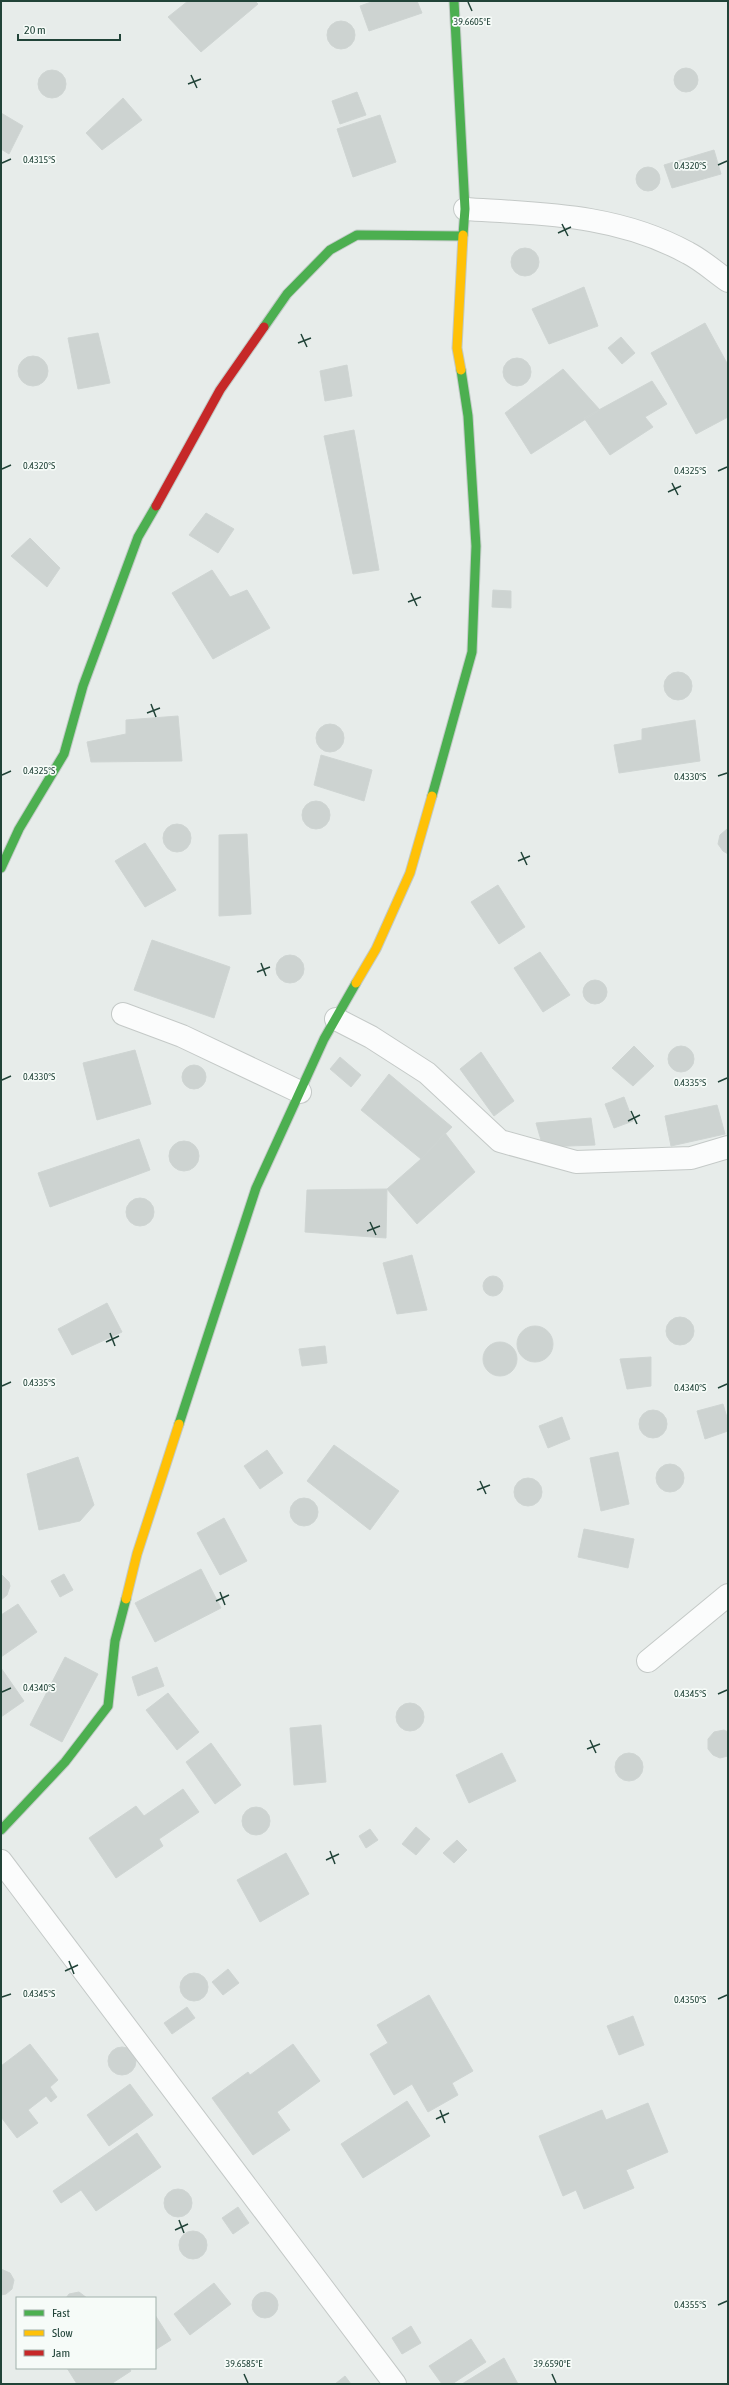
<svg xmlns="http://www.w3.org/2000/svg" width="729" height="2385" font-family="'Asap Condensed',sans-serif">
<style>
.building{fill:#cdd3d1;stroke:#cfd5d3}
.lines{fill:none;stroke-linecap:round;stroke-linejoin:round}
.street-casing{stroke:#c4c9c7;stroke-width:24}
.fast-casing{stroke:#c2cac7;stroke-width:11}
.slow-casing{stroke:#c2cac7;stroke-width:11}
.jam-casing{stroke:#c2cac7;stroke-width:11}
.street{stroke:#fbfcfc;stroke-width:22}
.fast{stroke:#4caf50;stroke-width:9}
.slow{stroke:#ffc107;stroke-width:9}
.jam{stroke:#c62828;stroke-width:9}
.ticks{fill:none;stroke:#214338;stroke-width:1.5}
.ticks-label{font-size:10px;text-anchor:middle;fill:#214338;stroke:#f6fbf8;stroke-width:3.5;stroke-linejoin:round;paint-order:stroke}
</style>
<rect width="100%" height="100%" fill="#e7ecea"/>
<path class="building" d="M188,1H255L258,4L201,52L168,17Z
M374,1H417L422,13L369,31L360,6Z
M327 35a14 14 0 1 1 28 0a14 14 0 1 1-28 0Z
M674 80a12 12 0 1 1 24 0a12 12 0 1 1-24 0Z
M38 84a14 14 0 1 1 28 0a14 14 0 1 1-28 0Z
M357,92L366,115L340,124L332,101Z
M123,98L142,120L102,150L86,133Z
M1,113L23,126L9,154L1,149Z
M380,115L396,162L353,177L337,129Z
M714,150L721,174L672,188L664,165Z
M636 179a12 12 0 1 1 24 0a12 12 0 1 1-24 0Z
M511 262a14 14 0 1 1 28 0a14 14 0 1 1-28 0Z
M584,287L598,326L549,344L532,309Z
M705,323L728,365V417L696,434L651,353Z
M98,333L110,383L78,389L68,338Z
M621,337L635,353L622,364L608,348Z
M18 371a15 15 0 1 1 30 0a15 15 0 1 1-30 0Z
M503 372a14 14 0 1 1 28 0a14 14 0 1 1-28 0Z
M347,365L352,396L325,401L320,371Z
M563,369L600,410L531,454L505,413Z
M652,381L667,404L645,417L653,427L610,455L584,418Z
M354,430L379,570L353,574L324,436Z
M206,513L234,529L218,553L189,535Z
M30,538L60,568L47,587L11,556Z
M212,570L230,597L247,590L270,628L213,659L172,593Z
M493,590L511,591V608L492,607Z
M664 686a14 14 0 1 1 28 0a14 14 0 1 1-28 0Z
M178,716L182,761L91,762L87,742L126,734V720Z
M695,720L700,761L619,773L614,745L642,740V729Z
M316 738a14 14 0 1 1 28 0a14 14 0 1 1-28 0Z
M321,755L372,770L364,801L314,785Z
M302 815a14 14 0 1 1 28 0a14 14 0 1 1-28 0Z
M163 838a14 14 0 1 1 28 0a14 14 0 1 1-28 0Z
M727,829H728V854L723,851L718,844L720,835Z
M247,834L251,914L219,916V835Z
M145,843L176,890L145,907L115,861Z
M498,885L525,927L499,944L471,902Z
M152,940L230,967L214,1018L134,990Z
M540,952L570,995L543,1012L514,968Z
M276 969a14 14 0 1 1 28 0a14 14 0 1 1-28 0Z
M583 992a12 12 0 1 1 24 0a12 12 0 1 1-24 0Z
M668 1059a13 13 0 1 1 26 0a13 13 0 1 1-26 0Z
M634,1046L654,1066L633,1086L612,1068Z
M135,1050L151,1104L97,1120L83,1063Z
M481,1052L514,1101L494,1116L460,1069Z
M340,1057L361,1075L351,1087L330,1069Z
M182 1077a12 12 0 1 1 24 0a12 12 0 1 1-24 0Z
M389,1074L452,1127L421,1159L361,1110Z
M624,1097L633,1121L614,1128L605,1104Z
M717,1105L725,1134L671,1146L665,1116Z
M591,1118L595,1145L543,1147L536,1123Z
M445,1133L475,1172L417,1224L387,1189L421,1159Z
M139,1139L150,1170L50,1207L38,1173Z
M169 1156a15 15 0 1 1 30 0a15 15 0 1 1-30 0Z
M387,1189L386,1238L305,1232L307,1190Z
M126 1212a14 14 0 1 1 28 0a14 14 0 1 1-28 0Z
M412,1255L427,1310L397,1314L383,1263Z
M483 1286a10 10 0 1 1 20 0a10 10 0 1 1-20 0Z
M107,1303L122,1332L72,1355L58,1329Z
M666 1331a14 14 0 1 1 28 0a14 14 0 1 1-28 0Z
M517 1344a18 18 0 1 1 36 0a18 18 0 1 1-36 0Z
M483 1359a17 17 0 1 1 34 0a17 17 0 1 1-34 0Z
M325,1346L327,1363L302,1366L299,1349Z
M651,1357V1386L627,1389L620,1359Z
M723,1404L728,1421V1431L705,1439L697,1411Z
M639 1424a14 14 0 1 1 28 0a14 14 0 1 1-28 0Z
M562,1417L570,1439L548,1448L539,1426Z
M334,1445L399,1491L370,1530L307,1481Z
M267,1450L283,1473L260,1489L244,1466Z
M618,1452L629,1504L601,1511L590,1458Z
M78,1457L94,1505L80,1521L39,1530L27,1474Z
M656 1478a14 14 0 1 1 28 0a14 14 0 1 1-28 0Z
M514 1492a14 14 0 1 1 28 0a14 14 0 1 1-28 0Z
M290 1512a14 14 0 1 1 28 0a14 14 0 1 1-28 0Z
M224,1518L247,1561L220,1575L197,1533Z
M584,1529L634,1539L628,1568L578,1557Z
M201,1569L221,1608L155,1642L135,1603Z
M1,1574L9,1582L10,1586L7,1595L1,1600Z
M64,1574L73,1590L60,1597L51,1581Z
M18,1604L37,1632L1,1657V1615Z
M65,1657L98,1674L62,1742L30,1725Z
M157,1667L164,1686L138,1696L132,1677Z
M1,1668L24,1701L1,1717Z
M168,1693L199,1732L177,1750L146,1710Z
M396 1717a14 14 0 1 1 28 0a14 14 0 1 1-28 0Z
M321,1725L326,1782L294,1785L290,1728Z
M724,1730L728,1732V1756L720,1758L713,1755L708,1749V1739L714,1732Z
M211,1743L241,1785L215,1804L186,1762Z
M502,1753L516,1781L469,1803L456,1775Z
M615 1767a14 14 0 1 1 28 0a14 14 0 1 1-28 0Z
M183,1789L199,1812L159,1839L163,1846L116,1878L89,1838L136,1806L144,1816Z
M242 1821a14 14 0 1 1 28 0a14 14 0 1 1-28 0Z
M416,1827L430,1839L416,1855L402,1844Z
M370,1829L378,1840L366,1848L359,1836Z
M457,1840L467,1850L454,1863L443,1853Z
M286,1853L309,1894L260,1922L237,1880Z
M228,1969L239,1983L223,1995L212,1982Z
M180 1987a14 14 0 1 1 28 0a14 14 0 1 1-28 0Z
M429,1995L473,2071L452,2083L458,2095L428,2112L412,2084L394,2095L370,2054L388,2043L377,2025Z
M187,2007L195,2018L172,2034L164,2023Z
M633,2016L644,2045L619,2055L607,2026Z
M30,2044L58,2080L50,2087L57,2097L51,2102L46,2096L28,2110L38,2123L17,2138L1,2117V2066Z
M293,2044L320,2081L277,2112L290,2130L253,2155L212,2098L248,2072L250,2075Z
M108 2061a14 14 0 1 1 28 0a14 14 0 1 1-28 0Z
M130,2084L153,2115L109,2146L87,2115Z
M407,2101L430,2136L363,2178L341,2144Z
M648,2103L668,2152L626,2170L634,2188L584,2209L576,2190L563,2196L539,2136L602,2110L606,2120Z
M137,2133L161,2167L96,2211L81,2190L61,2203L53,2191Z
M164 2203a14 14 0 1 1 28 0a14 14 0 1 1-28 0Z
M238,2207L249,2223L233,2234L222,2218Z
M179 2245a14 14 0 1 1 28 0a14 14 0 1 1-28 0Z
M1,2269L10,2273L14,2280L12,2289L6,2294L1,2295Z
M214,2283L231,2304L190,2335L174,2314Z
M252 2305a13 13 0 1 1 26 0a13 13 0 1 1-26 0Z
M79,2292L87,2298H66L69,2294Z
M155,2315L171,2340L155,2350Z
M411,2326L421,2343L402,2354L392,2338Z
M471,2339L486,2362L452,2384H442L429,2366Z
M504,2358L518,2384H462Z
M67,2368H129L131,2371L111,2384H77Z
M345,2376L351,2384H335Z"/>
<g class="lines">
<defs>
<path id="street" d="M465,209C543,214 617,214 688,253C702,260 715,272 728,281
M123,1014L182,1036L300,1092
M336,1019L371,1037L427,1073L500,1141L576,1162L691,1158L728,1147
M648,1661L728,1595
M1,1861L395,2384"/>
<path id="fast" d="M454,1L465,209L463,235
M264,327L287,294L330,250L357,235L462,236
M432,796L472,652L476,546L468,416L461,370
M1,868L19,829L64,754L83,686L138,537L156,506
M179,1424L256,1188L324,1039L356,983
M1,1830L65,1762L108,1706L115,1641L126,1599"/>
<path id="slow" d="M461,370L457,348L463,235
M356,983L376,949L410,873L432,796
M126,1599L137,1554L179,1424"/>
<path id="jam" d="M156,506L220,390L264,327"/>
</defs>
<use href="#street" class="street-casing"/>
<use href="#fast" class="fast-casing"/>
<use href="#slow" class="slow-casing"/>
<use href="#jam" class="jam-casing"/>
<use href="#street" class="street"/>
<use href="#fast" class="fast"/>
<use href="#slow" class="slow"/>
<use href="#jam" class="jam"/>
</g>
<path class="ticks" d="M468,2L472,11M191,75L197,88M188,84L201,79M2,163L11,159M718,165L727,161M562,224L568,236M558,233L571,227M301,334L307,347M298,343L311,338M2,469L11,465M718,471L727,467M672,483L678,495M668,492L681,486M411,593L417,606M408,602L421,597M151,704L156,717M147,713L160,708M2,775L11,771M718,776L727,773M521,852L527,865M518,861L530,856M261,963L266,976M257,972L270,967M2,1080L11,1076M718,1082L727,1078M631,1111L637,1124M628,1121L640,1115M370,1222L376,1235M367,1231L380,1226M110,1333L115,1346M106,1342L119,1336M2,1386L11,1382M718,1388L727,1384M480,1481L486,1494M477,1490L490,1485M220,1592L225,1605M216,1601L229,1595M2,1692L11,1688M718,1694L727,1690M590,1740L596,1753M587,1749L600,1744M330,1851L335,1864M326,1860L339,1854M69,1961L74,1974M65,1971L78,1965M2,1997L11,1994M718,1999L727,1995M440,2110L445,2123M436,2119L449,2113M179,2220L184,2233M175,2230L188,2224M718,2305L727,2301M244,2374L248,2383M552,2374L556,2383"/>
<g class="ticks-label">
<text x="472" y="25">39.6605°E</text>
<text x="39" y="163">0.4315°S</text>
<text x="690" y="169">0.4320°S</text>
<text x="39" y="469">0.4320°S</text>
<text x="690" y="474">0.4325°S</text>
<text x="39" y="774">0.4325°S</text>
<text x="690" y="780">0.4330°S</text>
<text x="39" y="1080">0.4330°S</text>
<text x="690" y="1086">0.4335°S</text>
<text x="39" y="1386">0.4335°S</text>
<text x="690" y="1391">0.4340°S</text>
<text x="39" y="1691">0.4340°S</text>
<text x="690" y="1697">0.4345°S</text>
<text x="39" y="1997">0.4345°S</text>
<text x="690" y="2003">0.4350°S</text>
<text x="690" y="2308">0.4355°S</text>
<text x="244" y="2367">39.6585°E</text>
<text x="552" y="2367">39.6590°E</text>
</g>
<rect width="729" height="2385" fill="none" stroke="#214338" stroke-width="4"/>
<rect x="16" y="2297" width="140" height="72" fill="#f6fbf8" stroke="#a1b1ab"/>
<rect x="24" y="2310" width="20" height="6" fill="#4caf50" stroke="#a1b1ab"/>
<text x="52" y="2317" font-size="12" fill="#214338">Fast</text>
<rect x="24" y="2330" width="20" height="6" fill="#ffc107" stroke="#a1b1ab"/>
<text x="52" y="2337" font-size="12" fill="#214338">Slow</text>
<rect x="24" y="2350" width="20" height="6" fill="#c62828" stroke="#a1b1ab"/>
<text x="52" y="2357" font-size="12" fill="#214338">Jam</text>
<path d="M18 34v6h102v-6" fill="none" stroke="#214338" stroke-width="2"/>
<text x="24" y="34" font-size="12" fill="#214338" stroke="#f6fbf8" stroke-width="3" paint-order="stroke">20 m</text>
</svg>
